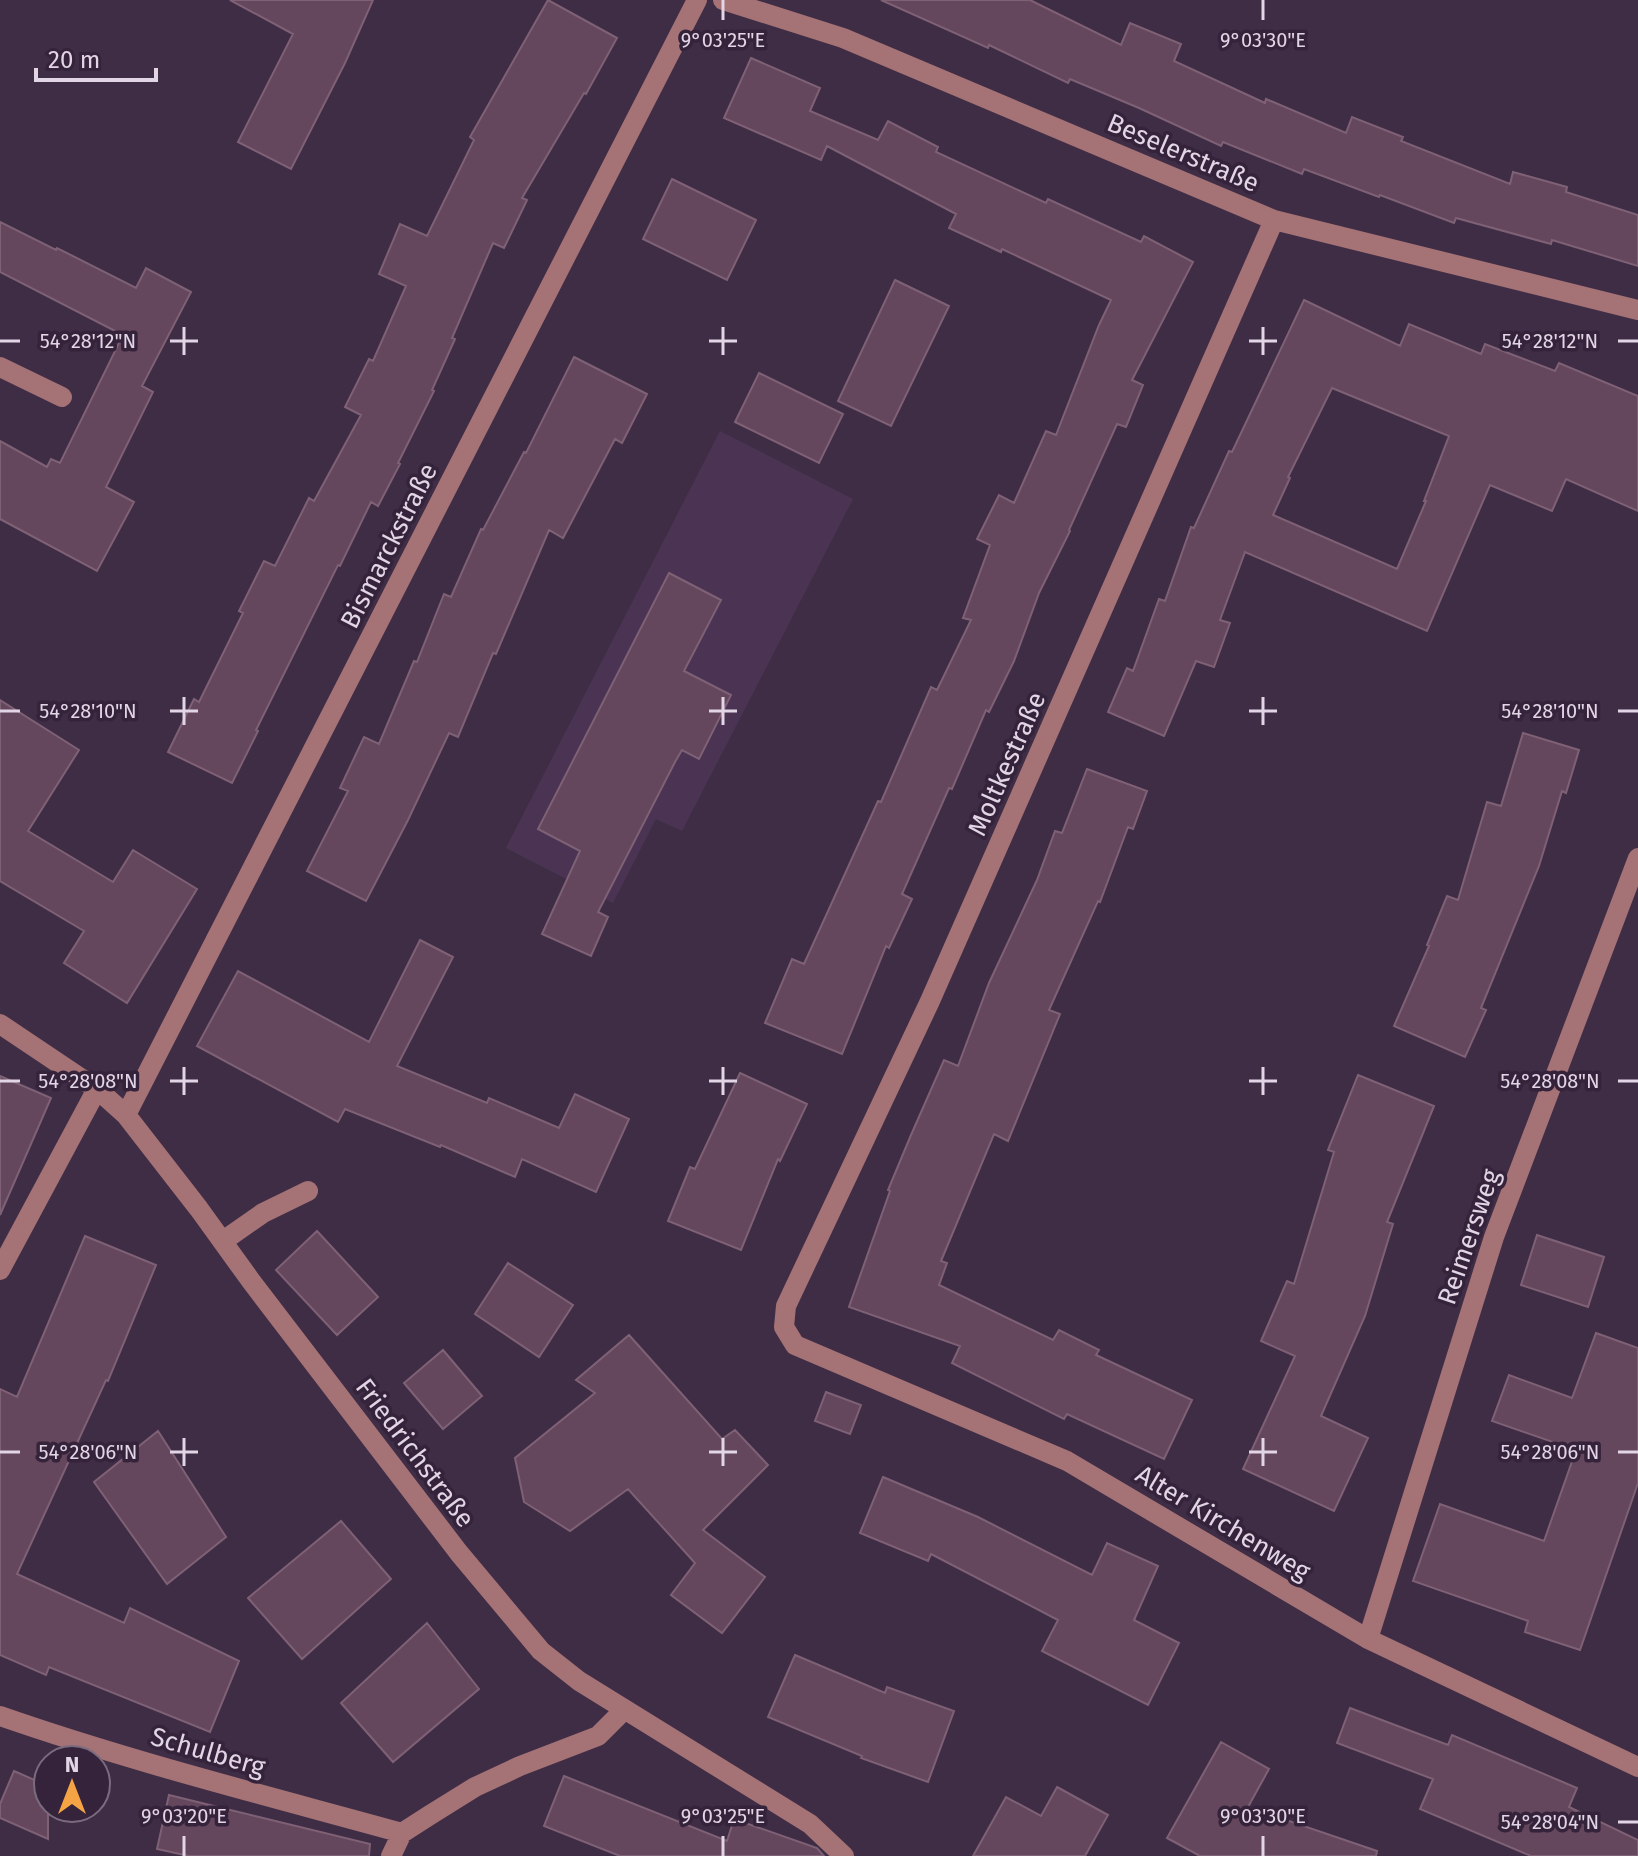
<svg xmlns="http://www.w3.org/2000/svg" width="1638" height="1856" font-family="'Fira Sans',sans-serif">
<style>
.built{fill:#4b3453}
.building{fill:#64475c;stroke:#7f6176;stroke-width:2;fill-rule:evenodd}
.lines{fill:none;stroke-linecap:round;stroke-linejoin:round}
.minor{stroke:#a57275;stroke-width:20}
.ticks{fill:none;stroke:#e2d6e6;stroke-width:3}
.labels{text-anchor:middle;dominant-baseline:central;stroke-width:7;stroke-linejoin:round;paint-order:stroke}
.street-label{font-size:26px;fill:#e2d6e6;stroke:#35233b}
.ticks-label{font-size:20px;text-anchor:middle;fill:#e2d6e6;stroke:#35233b;stroke-width:7;stroke-linejoin:round;paint-order:stroke}
</style>
<rect width="100%" height="100%" fill="#3f2d46"/>
<path class="built" d="M720,431L853,499L682,831L656,819L613,903L506,848Z"/>
<path class="building" d="M230,0H373L345,63L291,169L238,142L293,34Z
M548,0L617,38L586,94L584,93L522,198L527,200L504,248L493,243L452,338L455,339L432,390L434,391L398,463L400,464L378,506L371,502L340,566L338,565L256,730L258,731L232,783L168,752L194,699L199,702L243,613L239,611L264,561L275,566L309,498L314,501L361,415L345,407L369,359L373,361L406,286L379,274L400,224L427,236L474,140L470,137Z
M881,0H1030L1121,45L1130,23L1181,44L1174,61L1265,103L1266,99L1346,133L1352,117L1403,137L1401,141L1510,184L1513,172L1567,187L1566,192L1638,215V266L1552,240L1551,244L1456,218L1454,223L1380,195L1379,197L1304,169L1302,174L1223,142L1221,146L1139,108L1070,79L1068,83L989,45L988,48Z
M751,58L820,88L810,111L878,140L888,121L938,147L936,152L1046,203L1048,199L1141,242L1144,236L1193,262L1132,380L1143,385L1126,427L1117,424L1069,530L1070,531L1039,593L1014,661L989,712L986,710L952,789L949,788L902,894L912,899L889,948L886,946L842,1054L765,1023L792,959L804,964L878,801L881,802L931,687L937,690L971,620L963,618L990,545L977,539L999,495L1014,503L1046,431L1056,435L1099,325L1111,300L1002,249L1001,252L949,228L956,214L827,146L821,160L724,118Z
M672,179L756,220L727,280L643,239Z
M0,222L56,250L57,248L136,288L146,268L191,292L142,386L153,392L106,487L134,502L97,571L0,519V441L47,467L51,459L60,463L123,335L0,272Z
M895,280L949,306L891,426L838,401Z
M1304,300L1400,346L1409,324L1481,354L1485,344L1555,371L1559,363L1638,396V511L1566,479L1552,511L1490,485L1427,631L1245,552L1220,620L1230,623L1214,667L1196,661L1164,736L1108,712L1127,668L1133,671L1159,599L1165,601L1191,527L1194,528L1229,451L1232,452ZM1332,388L1449,436L1424,501H1426L1397,569L1273,515L1290,478L1288,477Z
M574,357L647,394L622,443L615,439L563,538L549,530L496,654L493,653L458,737L449,733L408,820L366,901L307,871L348,791L340,788L364,737L379,744L414,661L417,662L444,594L451,597L481,529L483,530L524,452L526,453Z
M759,373L843,414L819,463L735,422Z
M669,573L721,600L684,671L731,695L699,759L682,750L675,762L598,912L608,917L591,956L542,934L580,851L538,829Z
M0,700L79,750L28,831L113,882L133,850L197,889L127,1003L64,963L84,931L0,881Z
M1523,733L1579,750L1566,793L1562,791L1539,866L1481,1008L1486,1010L1465,1057L1394,1026L1429,946L1427,945L1447,896L1458,900L1487,802L1501,806Z
M1087,769L1147,791L1133,829L1128,827L1100,902L1098,901L1049,1010L1060,1014L1008,1141L994,1134L941,1261L947,1263L939,1285L1053,1340L1059,1330L1099,1350L1096,1355L1192,1400L1164,1459L1067,1414L1064,1419L952,1363L960,1346L849,1307L890,1191L888,1190L911,1135L944,1060L958,1066L989,983L1037,880L1055,831L1062,833Z
M420,940L453,957L397,1066L487,1103L489,1098L559,1128L575,1094L629,1119L596,1192L522,1159L515,1177L441,1145L440,1147L345,1109L338,1122L197,1046L238,971L369,1042Z
M740,1073L807,1104L780,1161L778,1159L741,1250L668,1221L690,1167L695,1169Z
M1358,1075L1434,1106L1387,1222L1393,1224L1365,1316L1321,1416L1368,1438L1334,1511L1243,1469L1295,1356L1261,1341L1287,1281L1294,1284L1334,1152L1328,1150Z
M0,1076L51,1098L0,1215Z
M317,1231L378,1297L337,1335L276,1270Z
M1537,1235L1604,1257L1588,1307L1521,1285Z
M85,1236L156,1265L108,1381L106,1380L17,1574L124,1623L130,1608L239,1661L210,1732L49,1667L46,1675L0,1655V1389L17,1397Z
M508,1263L573,1305L539,1357L475,1314Z
M1596,1333L1638,1348V1483L1580,1650L1525,1632L1528,1621L1413,1581L1440,1504L1544,1541L1576,1450L1492,1421L1509,1375L1572,1398Z
M629,1335L722,1439L735,1430L768,1465L703,1530L765,1577L722,1633L671,1595L695,1563L628,1489L570,1531L524,1502L515,1458L595,1393L576,1380Z
M443,1350L482,1396L443,1429L404,1383Z
M826,1392L861,1405L850,1434L815,1421Z
M158,1431L226,1537L167,1584L94,1482Z
M883,1477L978,1517L1092,1575L1107,1543L1158,1566L1134,1620L1179,1643L1148,1705L1042,1651L1058,1620L931,1554L928,1561L860,1533Z
M341,1521L391,1579L302,1659L248,1598Z
M427,1623L479,1689L393,1762L341,1703Z
M795,1655L885,1693L887,1687L954,1711L928,1782L861,1758L862,1756L768,1717Z
M1350,1708L1448,1745L1452,1735L1577,1788L1569,1807L1638,1840V1856H1531L1420,1809L1433,1779L1337,1743Z
M1221,1742L1269,1769L1248,1807L1377,1851L1376,1856H1200L1167,1838Z
M14,1771L48,1786V1839L0,1818V1804Z
M564,1776L727,1841L734,1819L817,1848L824,1856H620L544,1826Z
M1057,1787L1108,1815L1085,1856H973L1006,1797L1041,1816Z
M169,1795L370,1844L369,1856H189L157,1849Z"/>
<g class="lines">
<path class="minor" d="M723,0L843,38L1274,220L1638,310
M1274,220L930,1001L786,1306L784,1327L795,1345L1067,1461L1368,1639L1638,1767
M0,367L62,397
M0,1024L97,1089L126,1115L199,1209L251,1281L459,1553L541,1651L579,1681L810,1824L844,1856
M126,1115L697,0
M223,1241L263,1213L308,1191
M0,1270L97,1089
M1368,1639L1494,1237L1638,858
M0,1716C132,1762 268,1796 402,1833
M391,1856L402,1833L430,1815L475,1787L520,1766L598,1736L624,1710"/>
</g>
<path class="ticks" d="M723,0V20M1263,0V20M184,327V355M723,327V355M1263,327V355M0,341H20M170,341H198M709,341H737M1249,341H1277M1618,341H1638M184,697V725M723,697V725M1263,697V725M0,711H20M170,711H198M709,711H737M1249,711H1277M1618,711H1638M184,1067V1095M723,1067V1095M1263,1067V1095M0,1081H20M170,1081H198M709,1081H737M1249,1081H1277M1618,1081H1638M184,1438V1466M723,1438V1466M1263,1438V1466M0,1452H20M170,1452H198M709,1452H737M1249,1452H1277M1618,1452H1638M1618,1822H1638M184,1836V1856M723,1836V1856M1263,1836V1856"/>
<g class="labels">
<g class="street-label">
<text transform="translate(1183 153) rotate(23)">Beselerstraße</text>
<text transform="translate(389 546) rotate(-63)">Bismarckstraße</text>
<text transform="translate(1007 764) rotate(-66)">Moltkestraße</text>
<text transform="translate(1469 1237) rotate(-71)">Reimersweg</text>
<text transform="translate(415 1453) rotate(53)">Friedrichstraße</text>
<text transform="translate(1223 1523) rotate(31)">Alter Kirchenweg</text>
<text transform="translate(208 1752) rotate(16)">Schulberg</text>
</g>
</g>
<g class="ticks-label">
<text x="723" y="47">9°03'25"E</text>
<text x="1263" y="47">9°03'30"E</text>
<text x="88" y="348">54°28'12"N</text>
<text x="1550" y="348">54°28'12"N</text>
<text x="88" y="718">54°28'10"N</text>
<text x="1550" y="718">54°28'10"N</text>
<text x="88" y="1088">54°28'08"N</text>
<text x="1550" y="1088">54°28'08"N</text>
<text x="88" y="1459">54°28'06"N</text>
<text x="1550" y="1459">54°28'06"N</text>
<text x="184" y="1823">9°03'20"E</text>
<text x="723" y="1823">9°03'25"E</text>
<text x="1263" y="1823">9°03'30"E</text>
<text x="1550" y="1829">54°28'04"N</text>
</g>
<g transform="translate(72 1784)"><circle r="38" fill="#35233b" stroke="#7a6b7f" stroke-width="2"/>
<path d="M0-6L14 30L0 20L-14 30Z" fill="#f4a444"/>
<text y="-12" font-size="22" font-weight="bold" text-anchor="middle" fill="#e2d6e6">N</text>
</g>
<path d="M36 68v12h120v-12" fill="none" stroke="#e2d6e6" stroke-width="4"/>
<text x="48" y="68" font-size="24" fill="#e2d6e6" stroke="#35233b" stroke-width="6" paint-order="stroke">20 m</text>
</svg>
